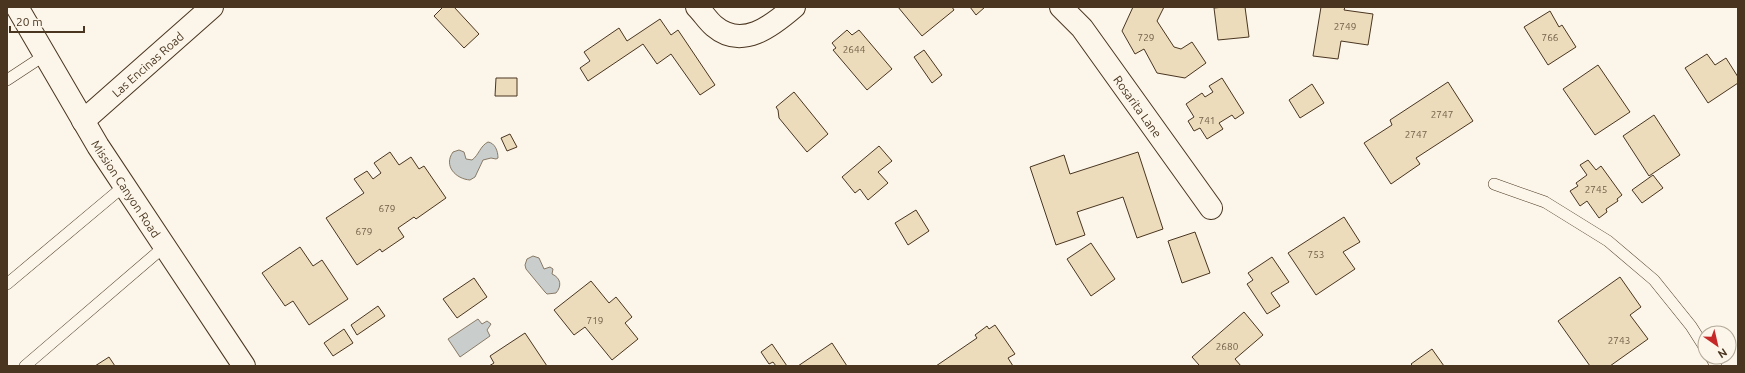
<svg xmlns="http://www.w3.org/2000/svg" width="1745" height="373" font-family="Ubuntu,sans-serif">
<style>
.water{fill:#c9cecd;stroke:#887966}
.building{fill:#ecdcbc;stroke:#4a3520}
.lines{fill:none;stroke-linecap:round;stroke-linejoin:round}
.lane-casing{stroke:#4a3520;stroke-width:12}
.street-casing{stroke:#4a3520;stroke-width:24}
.secondary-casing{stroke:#4a3520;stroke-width:24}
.lane{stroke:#fbf6e9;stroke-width:11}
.street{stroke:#fbf6e9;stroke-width:22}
.secondary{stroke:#fbf6e9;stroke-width:22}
.labels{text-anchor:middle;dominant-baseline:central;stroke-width:3;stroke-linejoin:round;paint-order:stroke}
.number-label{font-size:10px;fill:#725f47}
.street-label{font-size:12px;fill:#4a3520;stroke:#fbf6e9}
</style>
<rect width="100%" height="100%" fill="#fbf6e9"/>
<path class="water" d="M488,142C495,143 498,151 498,158L496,159L491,158L483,160L475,177L470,180C456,179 443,166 453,152L459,150L464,152L466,159L472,160C479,155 480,146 488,142Z
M533,256L539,258L544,269L550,267L553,269L552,274C561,278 562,286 556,293L547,294L545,292L526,269L525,265L527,259Z
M478,319L482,324L487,321L491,324L487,330L490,336L460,357L448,339Z"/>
<path class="building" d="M443,7H454L479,34L464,48L434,16Z
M898,7H952L954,10L922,36Z
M970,7H985L976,15Z
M1133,7H1164L1157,21L1174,47L1181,49L1192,42L1206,63L1185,78L1157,73L1144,49L1135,54L1122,31Z
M1224,7H1245L1249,37L1218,40L1214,8Z
M1321,7H1345L1344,10L1373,14L1368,45L1341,41L1338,59L1313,56Z
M1550,11L1559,27L1562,25L1576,47L1548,65L1524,27Z
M660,19L671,35L678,30L715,85L700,95L671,54L657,64L643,44L588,81L580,68L590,61L584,52L619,28L627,41Z
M847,30L852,35L859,30L892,69L867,90L833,50L836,48L832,43Z
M924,50L942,75L932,83L914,57Z
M1707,54L1715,65L1726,58L1738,77V83L1708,103L1685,68Z
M1598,65L1630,112L1595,135L1563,89Z
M496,78H517V96H495Z
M1222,78L1244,113L1235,119L1232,115L1219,123L1223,129L1207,139L1200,128L1194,131L1188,121L1194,117L1186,104L1202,93L1205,97L1213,92L1209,86Z
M1448,82L1473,121L1416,158L1420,164L1391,184L1364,143L1392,125L1390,120Z
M1312,84L1324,103L1300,118L1289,100Z
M794,92L828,134L807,152L779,118L778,110L776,107Z
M1654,115L1680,155L1649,176L1623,136Z
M510,134L517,147L507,151L501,138Z
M879,146L892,161L878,172L888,183L868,200L860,189L855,193L842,177Z
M390,152L399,165L411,157L419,169L424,166L446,198L416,219L414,217L398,228L404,237L382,252L380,249L357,265L326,218L364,193L354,179L367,171L373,179L381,173L374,163Z
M1138,152L1163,229L1137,238L1123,197L1077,212L1085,235L1056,245L1030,167L1064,155L1070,174Z
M1588,160L1596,170L1601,166L1622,195L1617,199L1618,201L1606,209L1607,212L1599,218L1587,201L1580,206L1570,191L1578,186L1576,183L1587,175L1580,165Z
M1653,175L1663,188L1642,203L1632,190Z
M916,210L929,231L908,245L895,223Z
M1344,217L1360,242L1343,252L1355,269L1316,295L1288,253Z
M1195,232L1210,273L1182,283L1168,241Z
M1091,243L1115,279L1091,296L1067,259Z
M300,247L313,266L322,260L348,299L309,325L293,301L285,306L262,273Z
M1272,257L1289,282L1271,293L1280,306L1267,314L1247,284L1253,280L1248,273Z
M1620,277L1641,307L1630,315L1648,339L1610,366H1590L1558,321Z
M474,278L487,297L457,318L443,299Z
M591,281L609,303L616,297L632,317L625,323L638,339L612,360L585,327L574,335L554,310Z
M378,306L385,316L357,335L351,325Z
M1244,312L1263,335L1235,359L1241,366H1197L1199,365L1192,357Z
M995,325L1015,354L1008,358L1013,366H936L977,338L975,335L987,326L989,329Z
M344,329L353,343L333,356L324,343Z
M525,333L547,366H489L494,363L490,356Z
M832,343L847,366H798Z
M772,344L787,366H776L773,362L769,364L761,352Z
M1432,349L1444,366H1413L1411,364Z
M109,357L115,366H95Z"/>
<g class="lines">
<defs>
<path id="lane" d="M7,80L45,55
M1494,184L1545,202L1608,241L1654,280L1691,326L1705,348
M7,284L124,186
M1711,357L1716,366
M25,366L165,246"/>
<g id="street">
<path d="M697,7C703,13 708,21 714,26C742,50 772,26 794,7"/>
<path id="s1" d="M1061,7L1082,28L1211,208"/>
<path id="s2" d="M83,121L212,7"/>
</g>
<g id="secondary">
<path id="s3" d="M17,7L98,146L244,366"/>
</g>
</defs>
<use href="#lane" class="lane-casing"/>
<use href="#street" class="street-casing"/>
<use href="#secondary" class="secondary-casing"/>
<use href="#lane" class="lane"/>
<use href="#street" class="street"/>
<use href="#secondary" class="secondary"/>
</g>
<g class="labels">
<g class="number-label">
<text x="1345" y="26">2749</text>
<text x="1146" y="37">729</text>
<text x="1550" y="37">766</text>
<text x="854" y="49">2644</text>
<text x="1442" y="114">2747</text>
<text x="1207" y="120">741</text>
<text x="1416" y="134">2747</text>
<text x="1596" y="189">2745</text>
<text x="387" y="208">679</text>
<text x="364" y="231">679</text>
<text x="1316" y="254">753</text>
<text x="595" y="320">719</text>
<text x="1619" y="340">2743</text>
<text x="1227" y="346">2680</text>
</g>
<g class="street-label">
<text stroke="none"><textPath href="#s2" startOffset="86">Las Encinas Road</textPath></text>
<text stroke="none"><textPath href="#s1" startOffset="126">Rosarita Lane</textPath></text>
<text stroke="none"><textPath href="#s3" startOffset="212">Mission Canyon Road</textPath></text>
</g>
</g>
<rect width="1745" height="373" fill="none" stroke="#4a3520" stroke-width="16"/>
<g transform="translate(1717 345) rotate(146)"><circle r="19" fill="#fbf6e9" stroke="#b4a999"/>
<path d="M0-3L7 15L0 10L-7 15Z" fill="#c62828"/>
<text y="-6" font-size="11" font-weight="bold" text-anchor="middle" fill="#4a3520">N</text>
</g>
<path d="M10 26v6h74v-6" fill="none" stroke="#4a3520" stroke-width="2"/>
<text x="16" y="26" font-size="12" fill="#4a3520" stroke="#fbf6e9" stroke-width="3" paint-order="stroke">20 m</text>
</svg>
